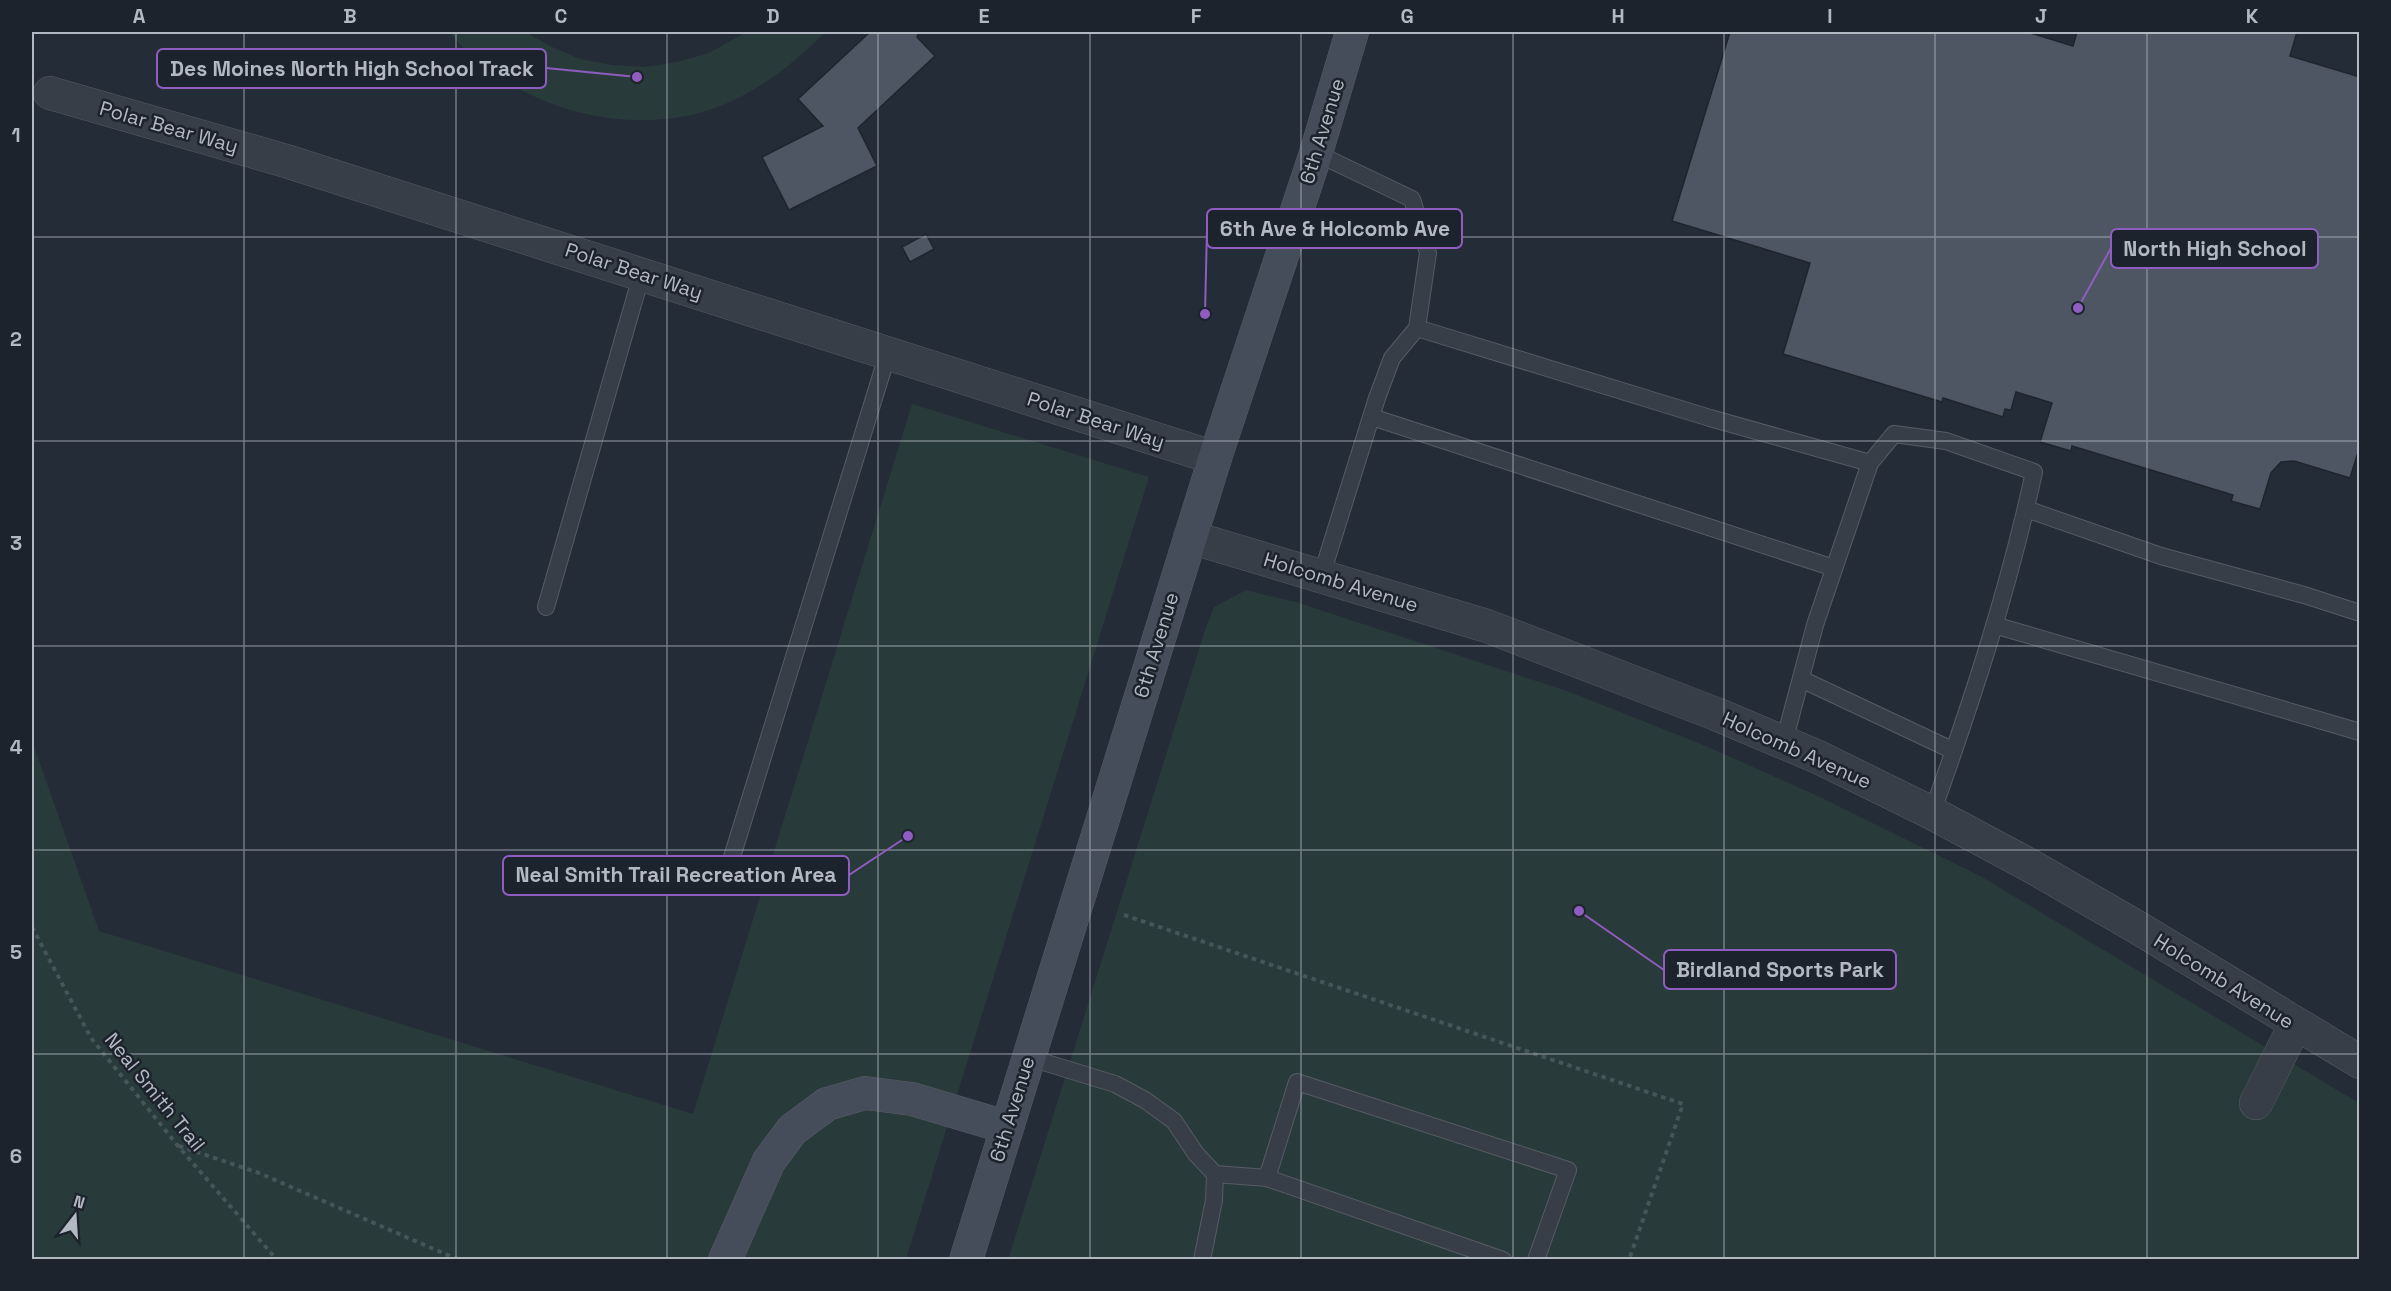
<svg xmlns="http://www.w3.org/2000/svg" width="2391" height="1291" font-family="'Space Grotesk',sans-serif">
<style>
.green{fill:#293a3a}
.building{fill:#4d5662;stroke:#1f252e;stroke-width:1.5}
.lines{fill:none;stroke-linecap:round;stroke-linejoin:round}
.lane-casing{stroke:#565c65;stroke-width:18}
.street-casing{stroke:#565c65;stroke-width:34}
.secondary-casing{stroke:#565c65;stroke-width:34}
.path{stroke:#465557;stroke-width:4;stroke-dasharray:4.5 4.5;stroke-linecap:butt}
.lane{stroke:#383e47;stroke-width:16}
.street{stroke:#383e47;stroke-width:33}
.secondary{stroke:#464d5a;stroke-width:33}
.grid{fill:none;stroke:#b3b9c3;stroke-width:1.5;stroke-opacity:0.55}
.labels{text-anchor:middle;dominant-baseline:central;stroke-width:5;stroke-linejoin:round;paint-order:stroke}
.street-label{font-size:20px;fill:#b3b9c3;stroke:#1d232c}
.leader{fill:none;stroke:#8f5dc0;stroke-width:2}
.callout-dot{fill:#8f5dc0;stroke:#1d232c;stroke-width:2}
.callout{fill:#1d232c;stroke:#8f5dc0;stroke-width:2}
.callout-label{font-size:21px;text-anchor:middle;font-weight:bold;fill:#b3b9c3}
.neatline{fill:none;stroke:#b3b9c3;stroke-width:2}
.grid-label{font-size:20px;text-anchor:middle;font-weight:bold;fill:#b3b9c3}
</style>
<rect width="100%" height="100%" fill="#242c37"/>
<path class="green" d="M449,32H526L550,46L580,59L612,65L645,67L677,62L709,53L746,32H825C797,61 768,84 730,102C637,144 512,110 449,32Z
M912,404L1149,477L906,1259H32V741L99,931L693,1114Z
M1246,590L1299,603L1567,691L1706,746L1820,797L1982,877L2359,1103V1259L1008,1260L1206,627L1214,607Z"/>
<path class="building" d="M870,32H919L917,37L935,56L858,128L877,166L789,210L762,157L823,126L798,99Z
M1730,32H2027L2073,46L2077,32H2297L2290,56L2360,77V446L2350,478L2294,461L2281,462L2271,473L2260,509L2231,501L2233,495L2072,446L2071,451L2040,442L2052,403L2016,392L2011,410L2005,409L2003,417L1943,398L1942,402L1783,354L1810,263L1672,221Z
M926,234L934,249L910,262L902,247Z"/>
<g class="lines">
<defs>
<path id="lane" d="M1316,153L1412,199L1428,253L1417,328L1392,358L1377,398L1321,577
M1417,328L1710,418L1870,463
M1372,417L1834,568
M2026,509L2161,556L2304,595L2360,613
M546,607L642,273
M1994,625L2360,732
M1801,679L1954,751
M1784,742L1815,625L1870,463L1894,434L1946,441L2034,472C2009,588 1972,701 1932,813
M732,857L888,353
M1027,1057L1115,1084L1145,1100L1174,1121L1196,1154L1215,1174L1267,1178L1297,1082L1568,1170L1536,1260
M1267,1178L1503,1260
M1202,1260L1214,1200L1215,1174"/>
<path id="street" d="M50,93L286,161L1215,458
M1190,537L1487,626L1716,714L1818,757L1932,813L2031,866L2135,926L2360,1062
M2256,1103L2295,1025"/>
<path id="secondary" d="M725,1260L769,1161L792,1130L827,1104L865,1093L912,1099L1006,1127
M966,1260L1215,458L1316,153L1352,32"/>
</defs>
<use href="#lane" class="lane-casing"/>
<use href="#street" class="street-casing"/>
<use href="#secondary" class="secondary-casing"/>
<path class="path" d="M1124,915L1683,1104L1629,1260
M32,927L91,1038L178,1146L277,1260
M179,1146L259,1173L459,1260"/>
<use href="#lane" class="lane"/>
<use href="#street" class="street"/>
<use href="#secondary" class="secondary"/>
</g>
<path class="grid" d="M244,32V1260M456,32V1260M667,32V1260M878,32V1260M1090,32V1260M1301,32V1260M1513,32V1260M1724,32V1260M1935,32V1260M2147,32V1260M32,237H2360M32,441H2360M32,646H2360M32,850H2360M32,1054H2360"/>
<g class="labels">
<g class="street-label">
<text transform="translate(169 127) rotate(16)">Polar Bear Way</text>
<text transform="translate(1322 131) rotate(-73)">6th Avenue</text>
<text transform="translate(634 271) rotate(18)">Polar Bear Way</text>
<text transform="translate(1096 420) rotate(18)">Polar Bear Way</text>
<text transform="translate(1341 582) rotate(17)">Holcomb Avenue</text>
<text transform="translate(1156 645) rotate(-73)">6th Avenue</text>
<text transform="translate(1797 750) rotate(24)">Holcomb Avenue</text>
<text transform="translate(2224 981) rotate(32)">Holcomb Avenue</text>
<text transform="translate(155 1092) rotate(51)">Neal Smith Trail</text>
<text transform="translate(1012 1109) rotate(-73)">6th Avenue</text>
</g>
</g>
<path class="leader" d="M637 77L546 68M1205 314L1207 228M2078 308L2111 248M908 836L849 875M1579 911L1664 970"/>
<g class="callout-dot">
<circle cx="637" cy="77" r="6"/>
<circle cx="1205" cy="314" r="6"/>
<circle cx="2078" cy="308" r="6"/>
<circle cx="908" cy="836" r="6"/>
<circle cx="1579" cy="911" r="6"/>
</g>
<g class="callout">
<rect x="157" y="49" width="389" height="39" rx="6"/>
<rect x="1207" y="209" width="255" height="39" rx="6"/>
<rect x="2111" y="229" width="207" height="39" rx="6"/>
<rect x="503" y="856" width="346" height="39" rx="6"/>
<rect x="1664" y="950" width="232" height="39" rx="6"/>
</g>
<g class="callout-label">
<text x="352" y="76">Des Moines North High School Track</text>
<text x="1335" y="236">6th Ave &amp; Holcomb Ave</text>
<text x="2215" y="256">North High School</text>
<text x="676" y="882">Neal Smith Trail Recreation Area</text>
<text x="1780" y="977">Birdland Sports Park</text>
</g>
<rect width="2391" height="1291" fill="none" stroke="#1d232c" stroke-width="66"/>
<g transform="translate(75 1216) rotate(17)" stroke="#1d232c" stroke-width="4.5" paint-order="stroke">
<path d="M0-4.5L10 22L0 15L-10 22Z" fill="#b3b9c3"/>
<text y="-9" font-size="16" font-weight="bold" text-anchor="middle" fill="#b3b9c3">N</text>
</g>
<rect x="33" y="33" width="2325" height="1225" class="neatline"/>
<g class="grid-label">
<text x="139" y="23">A</text>
<text x="350" y="23">B</text>
<text x="561" y="23">C</text>
<text x="773" y="23">D</text>
<text x="984" y="23">E</text>
<text x="1196" y="23">F</text>
<text x="1407" y="23">G</text>
<text x="1618" y="23">H</text>
<text x="1830" y="23">I</text>
<text x="2041" y="23">J</text>
<text x="2252" y="23">K</text>
<text x="16" y="142">1</text>
<text x="16" y="346">2</text>
<text x="16" y="550">3</text>
<text x="16" y="754">4</text>
<text x="16" y="959">5</text>
<text x="16" y="1163">6</text>
</g>
</svg>
